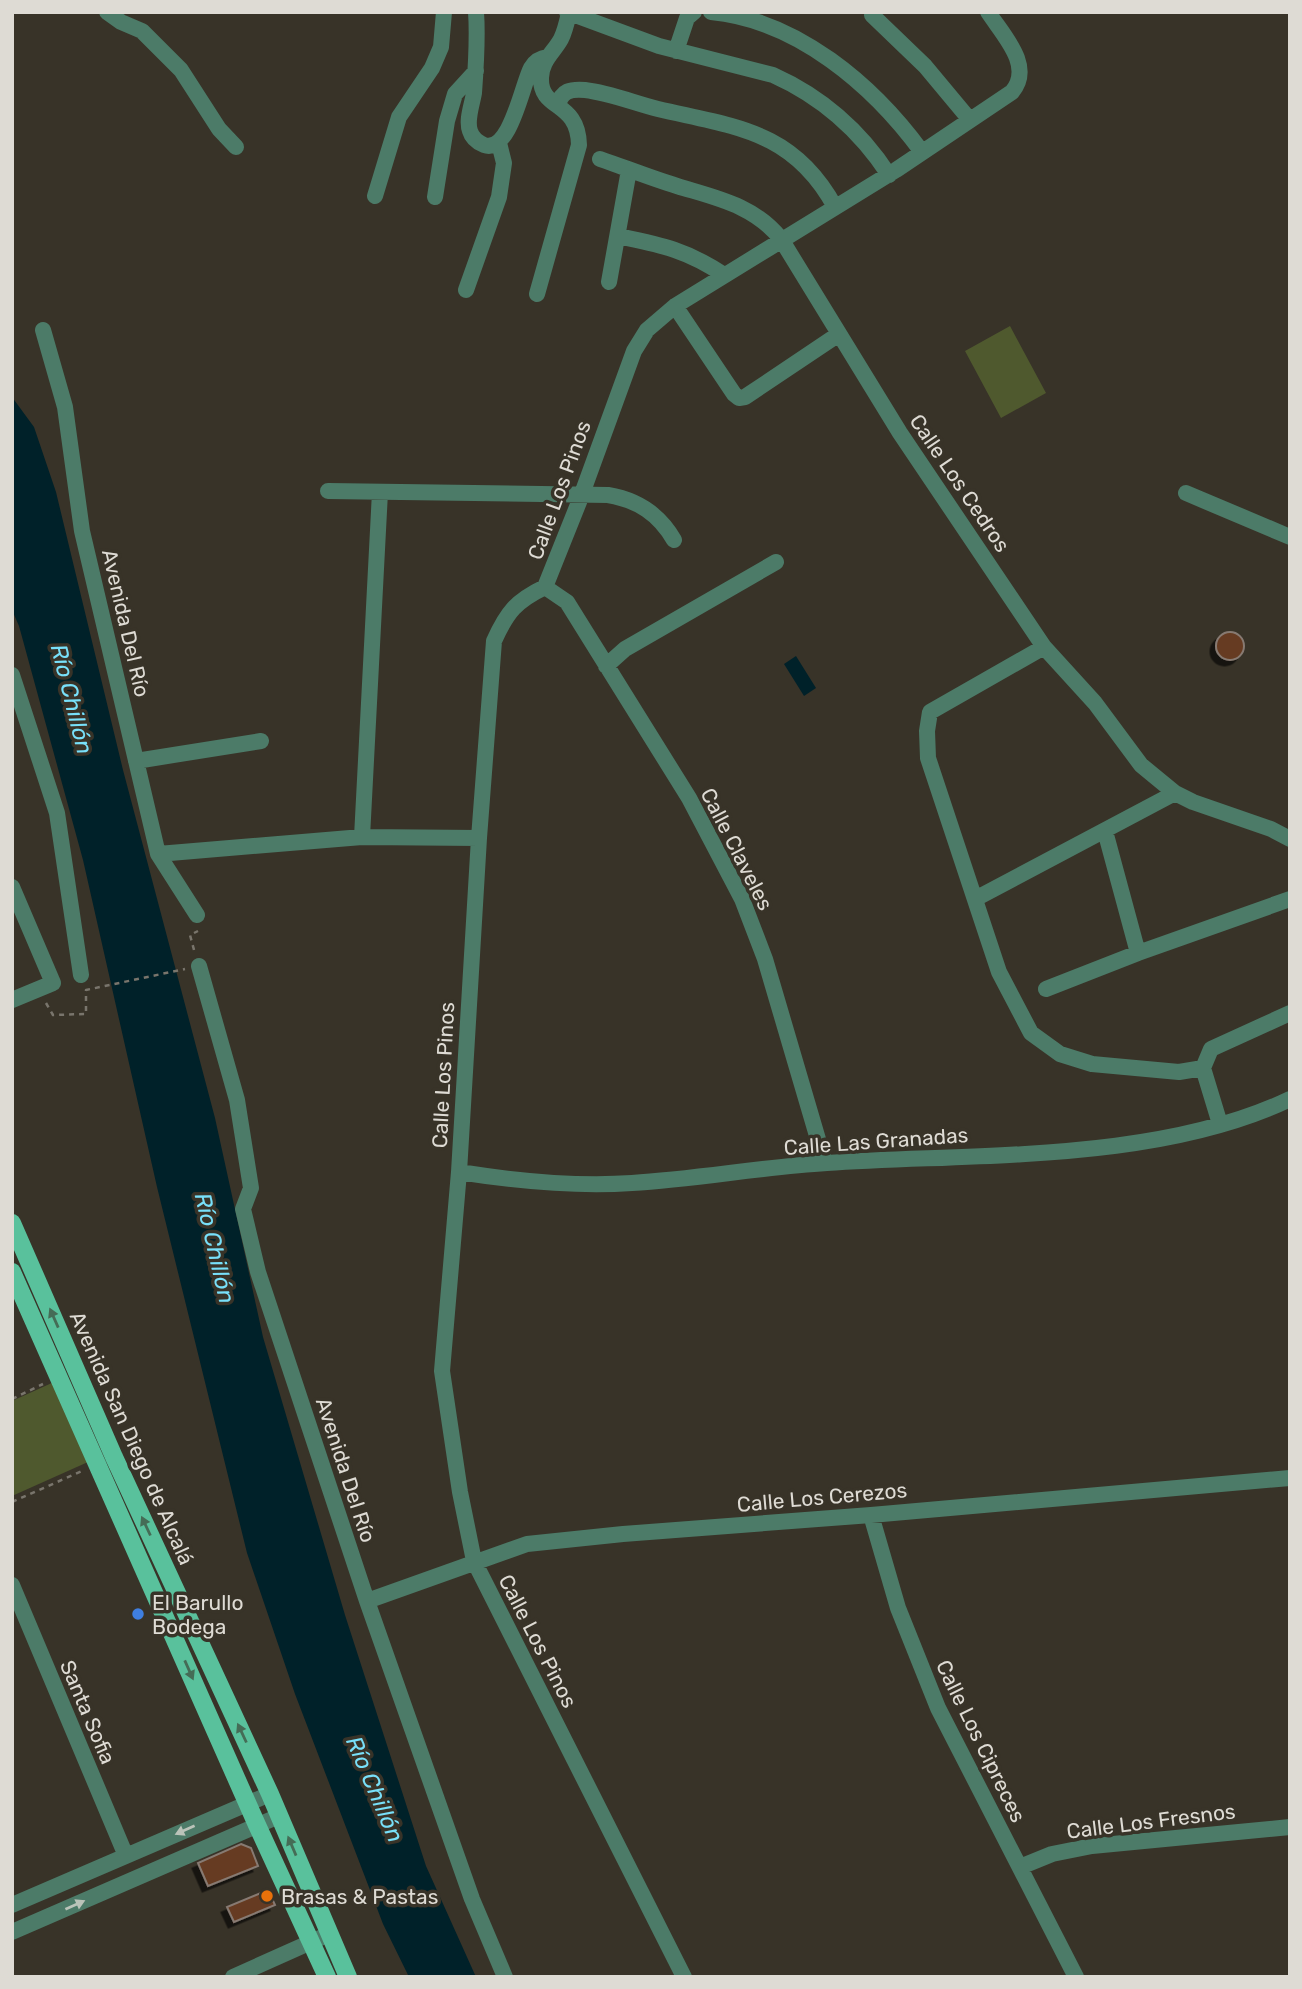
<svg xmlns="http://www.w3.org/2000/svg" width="1302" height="1989" font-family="Rubik,sans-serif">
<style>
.green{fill:#4f592e}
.water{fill:#002129}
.building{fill:#663b20;stroke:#877a72;stroke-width:2;filter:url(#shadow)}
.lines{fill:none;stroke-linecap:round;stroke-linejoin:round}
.path{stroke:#79756c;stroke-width:2.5;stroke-dasharray:5 5;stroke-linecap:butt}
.minor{stroke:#4c7b68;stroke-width:16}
.major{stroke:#59c19c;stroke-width:18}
.oneway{fill:#456c56}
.oneway2{fill:#bac3b9}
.shop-dot{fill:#3f7fe0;stroke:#383328;stroke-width:2.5}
.food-dot{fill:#e8710a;stroke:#383328;stroke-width:2.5}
.labels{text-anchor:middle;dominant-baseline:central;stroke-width:7;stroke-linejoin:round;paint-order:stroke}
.street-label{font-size:21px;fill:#dedbd4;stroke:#383328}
.poi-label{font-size:21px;fill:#dedbd4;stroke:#383328;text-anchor:start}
.water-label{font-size:23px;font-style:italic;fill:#78e0f9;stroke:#383328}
</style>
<defs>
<filter id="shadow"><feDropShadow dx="-5.5" dy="5.5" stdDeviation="0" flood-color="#0009"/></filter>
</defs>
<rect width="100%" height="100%" fill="#383328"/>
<path class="green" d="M1010,326L1046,393L1001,418L965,351Z
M54,1382L88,1462L12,1496V1401Z"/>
<path class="water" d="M12,397L34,427L56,492L123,770L215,1118L263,1337L345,1615L426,1866L476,1977H409L383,1924L295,1694L247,1553L157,1187L83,860L19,626L12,610Z
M796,656L816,688L804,696L784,664Z"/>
<path class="building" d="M1216 646a14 14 0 1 1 28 0a14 14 0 1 1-28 0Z
M241,1844L251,1848L258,1866L208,1886L198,1863Z
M268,1890L275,1905L234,1922L227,1907Z"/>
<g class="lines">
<path class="path" d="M194,950L190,935L198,931
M46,1003L53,1015L86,1014V990L185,969
M12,1399L43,1384
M12,1502L82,1471"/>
<path class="minor" d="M107,12L121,22L142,31L181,70L219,129L236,147
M476,12C478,39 476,66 474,93C472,105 466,120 470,131C472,138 477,142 484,145C510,154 522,85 531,68C535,61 540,58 548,57
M567,12L659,46L773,75C822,97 859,129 889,175
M711,12C797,20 873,85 922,152
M872,15L925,66L970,120
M676,51L687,18L694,12
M558,106C561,90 571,89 585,90C610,93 634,103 658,109C735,127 793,130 835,207
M600,159C626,168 651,178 677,186C716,198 754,205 781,239L900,433L1044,647L1095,703L1141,765L1175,793L1193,802L1271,829L1290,839
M375,196L399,117L432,68L441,47L444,12
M435,197L447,121L455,94L476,71
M618,236C661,245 687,250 724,275
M609,282L629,170
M466,290L499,197L504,163L499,143
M537,294L579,145C578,100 540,111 541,78C541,61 554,52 561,39C565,31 567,22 569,13
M675,306L734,394L739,398L745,397L839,334
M43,330L65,407L82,531L158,854L197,915
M328,491L608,495C638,500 659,514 674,540
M1186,493L1290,537
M545,587L567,602L689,798L742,899L765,959L825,1163
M1044,647L930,712L927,731L928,758L999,972L1031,1033L1060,1054L1092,1064L1179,1072L1203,1068
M606,666L625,649L776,562
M12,675L57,813L81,975
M136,761L261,741
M1105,831L1138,953
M362,837L380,492
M158,854L362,837L479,838
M12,887L53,983L12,1000
M975,899L1175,793
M199,966L237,1100L251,1188L243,1209L258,1272L367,1601L472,1899L505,1977
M1046,989L1138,953L1290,899
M1220,1124L1203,1068L1211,1049L1290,1013
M459,1172C516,1181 574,1187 632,1183C697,1179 762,1167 827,1163C973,1153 1156,1163 1290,1099
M871,1515L898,1608L938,1708L1076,1977
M12,1585L126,1856
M367,1601L527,1544L623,1534L871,1515L1290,1478
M1020,1867L1052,1854L1092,1846L1290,1827
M12,1905L270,1794
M12,1932L279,1816
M233,1977L329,1934
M684,1977L474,1561L460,1492L442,1371L459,1172L479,838L494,641C507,612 516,601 545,587L579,502L634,351L647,330L675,306L896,170L1012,92C1034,66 1003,35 988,12"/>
<path class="major" d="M12,1223L114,1457L270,1794L348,1977
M12,1272L257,1825L327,1977"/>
</g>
<defs><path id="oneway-solid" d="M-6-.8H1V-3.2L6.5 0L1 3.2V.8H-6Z" transform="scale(1.75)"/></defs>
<g class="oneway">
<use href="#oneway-solid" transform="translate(54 1318) rotate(-114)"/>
<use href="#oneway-solid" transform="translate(146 1526) rotate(-115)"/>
<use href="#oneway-solid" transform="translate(189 1670) rotate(66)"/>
<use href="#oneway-solid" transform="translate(242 1733) rotate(-115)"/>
<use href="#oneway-solid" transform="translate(292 1846) rotate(-113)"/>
</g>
<g class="oneway2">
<use href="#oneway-solid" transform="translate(185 1830) rotate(156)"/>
<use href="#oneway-solid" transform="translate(75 1905) rotate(-24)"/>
</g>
<circle class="shop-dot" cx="138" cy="1614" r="7"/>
<circle class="food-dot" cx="267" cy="1896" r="7"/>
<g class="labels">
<g class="street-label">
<text transform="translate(960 483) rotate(56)">Calle Los Cedros</text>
<text transform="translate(559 490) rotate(-70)">Calle Los Pinos</text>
<text transform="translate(126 623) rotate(77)">Avenida Del Río</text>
<text transform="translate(737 849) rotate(63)">Calle Claveles</text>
<text transform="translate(443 1075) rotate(-87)">Calle Los Pinos</text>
<text transform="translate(876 1141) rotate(-4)">Calle Las Granadas</text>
<text transform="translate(132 1438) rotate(66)">Avenida San Diego de Alcalá</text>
<text transform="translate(346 1470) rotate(72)">Avenida Del Río</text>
<text transform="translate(822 1497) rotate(-5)">Calle Los Cerezos</text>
<text transform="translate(538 1641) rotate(63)">Calle Los Pinos</text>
<text transform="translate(88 1712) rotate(67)">Santa Sofia</text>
<text transform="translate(981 1741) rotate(64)">Calle Los Cipreces</text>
<text transform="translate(1151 1821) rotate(-7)">Calle Los Fresnos</text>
</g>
<g class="poi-label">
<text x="152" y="1602">El Barullo<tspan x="152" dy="24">Bodega</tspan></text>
<text x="281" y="1896">Brasas &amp; Pastas</text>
</g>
<g class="water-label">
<text transform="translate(72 699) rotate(76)">Río Chillón</text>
<text transform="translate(215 1248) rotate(77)">Río Chillón</text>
<text transform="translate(375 1789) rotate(67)">Río Chillón</text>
</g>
</g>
<rect width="1302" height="1989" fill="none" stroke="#dedbd4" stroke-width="28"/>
</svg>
